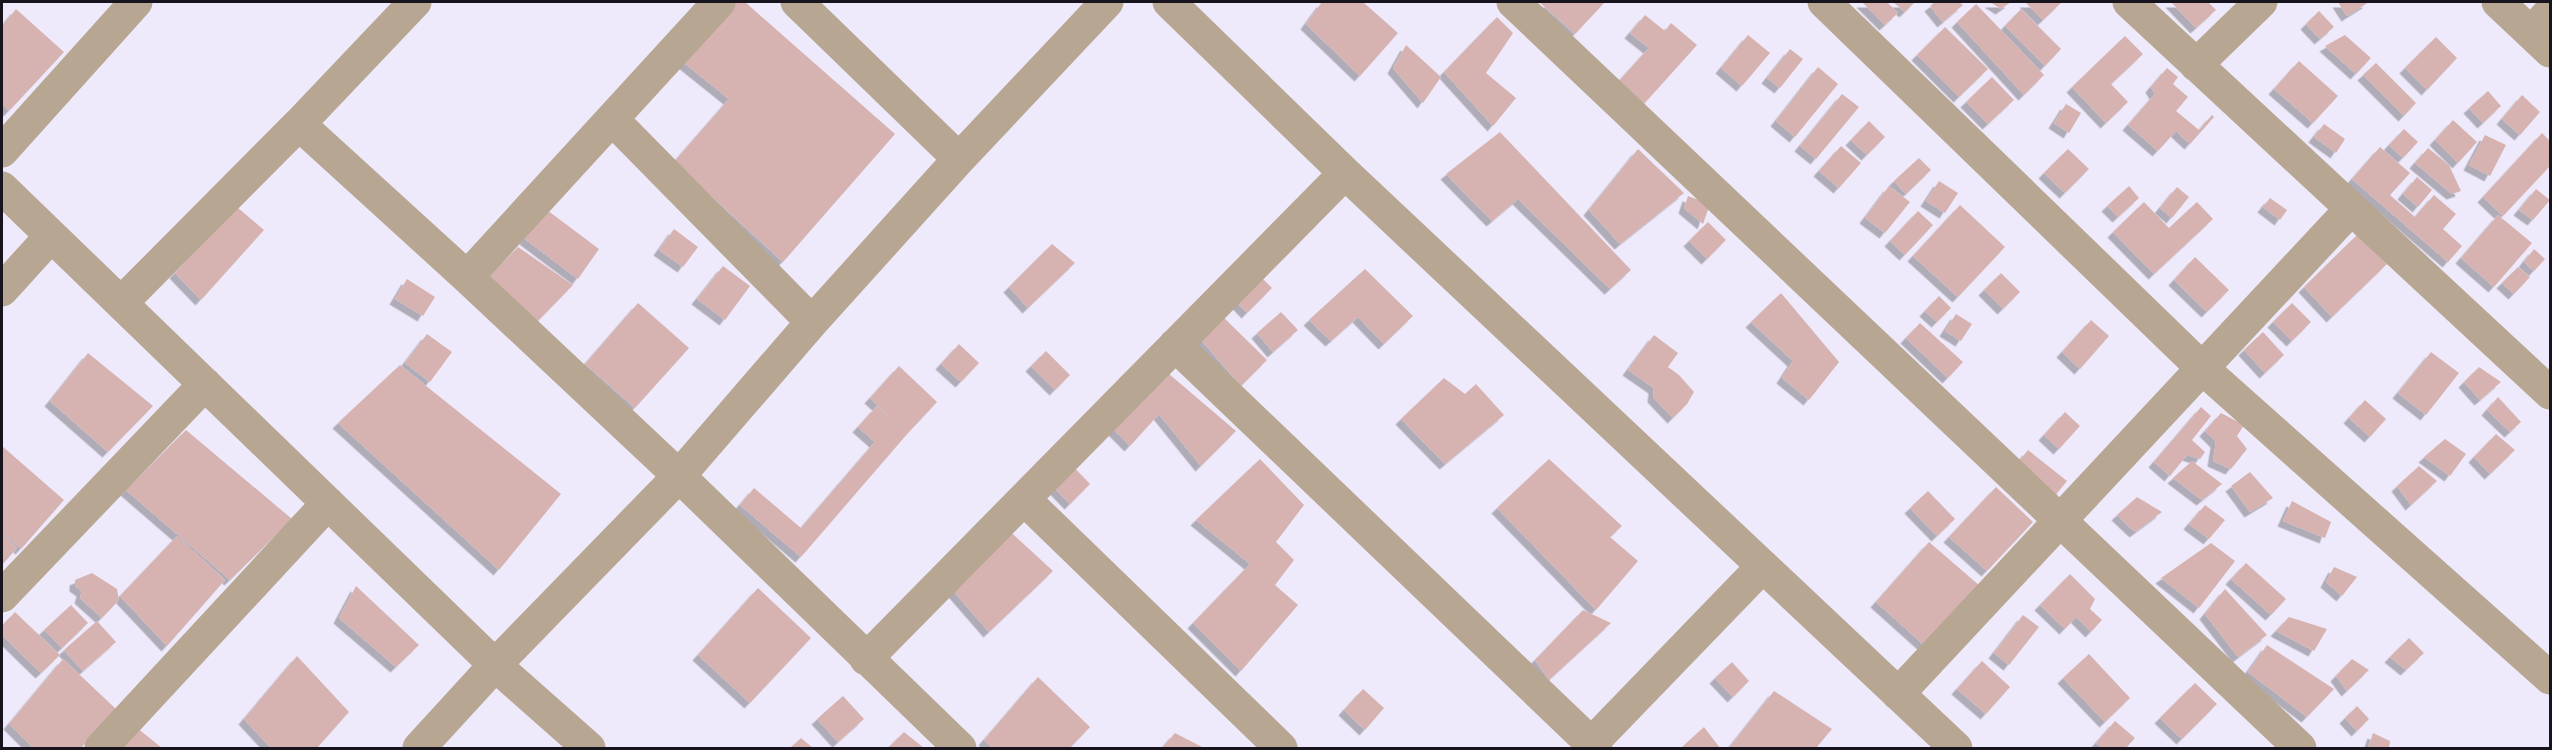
<svg xmlns="http://www.w3.org/2000/svg" width="2552" height="750" font-family="Inter,sans-serif">
<style>
.building{fill:#d6b3b0;filter:url(#shadow)}
.lines{fill:none;stroke-linecap:round;stroke-linejoin:round}
.minor{stroke:#b6a692;stroke-width:33}
</style>
<defs>
<filter id="shadow"><feDropShadow dx="-5.5" dy="5.5" stdDeviation="0" flood-color="#0004"/></filter>
</defs>
<rect width="100%" height="100%" fill="#eeeafb"/>
<path class="building" d="M730,2H745L895,134L783,262L674,162L729,99L678,58Z
M1322,2H1363L1398,33L1360,76L1306,24Z
M1539,2H1605L1575,34Z
M1862,2H1887L1898,13L1885,25Z
M1893,2H1915L1905,12Z
M1935,2H1959L1963,5L1943,22L1930,6Z
M1990,2H2011L2001,9Z
M2025,2H2062L2043,20Z
M2171,2H2208L2216,10L2196,28Z
M2338,2H2369L2347,16Z
M1976,4L2044,75L2024,95L1957,22Z
M16,9L64,52L9,111L2,104V26Z
M2021,9L2061,49L2045,66L2005,26Z
M2319,11L2334,27L2320,39L2306,24Z
M1645,15L1665,31L1671,23L1697,45L1643,105L1618,82L1649,48L1630,33Z
M1497,17L1513,33L1486,73L1516,98L1493,126L1444,72Z
M1945,27L1988,69L1959,97L1917,55Z
M1748,35L1770,53L1742,86L1721,68Z
M2345,35L2371,58L2356,74L2325,46Z
M2125,36L2143,54L2111,84L2128,102L2106,123L2072,87Z
M2436,37L2457,58L2427,90L2405,68Z
M1406,45L1441,77L1423,103L1393,68Z
M1790,49L1803,59L1780,88L1767,78Z
M2299,61L2338,96L2313,123L2274,89Z
M2376,63L2416,103L2404,116L2363,75Z
M1818,67L1838,84L1795,137L1776,121Z
M2167,68L2178,77L2173,84L2188,97L2176,111L2199,130L2212,115L2214,117L2190,144L2176,131L2158,151L2128,125L2155,94L2151,87Z
M1992,77L2014,100L1988,124L1966,102Z
M2488,91L2501,106L2483,123L2469,108Z
M1842,94L1859,107L1816,159L1800,146Z
M2522,95L2540,112L2520,135L2502,119Z
M2066,104L2081,113L2069,133L2054,123Z
M2453,120L2477,142L2458,163L2435,140Z
M1869,121L1885,137L1867,155L1851,140Z
M2324,124L2345,139L2336,153L2314,137Z
M2404,129L2418,142L2403,158L2389,145Z
M1500,132L1631,270L1610,289L1518,199L1492,221L1446,174Z
M2542,133L2550,141V166L2503,216L2483,197Z
M2485,135L2506,145L2490,176L2469,165Z
M1841,146L1861,163L1839,188L1819,171Z
M2380,147L2410,173L2390,195L2415,217L2434,195L2456,214L2443,229L2462,246L2448,262L2352,179Z
M2428,148L2449,165L2461,191L2452,194L2415,163Z
M1638,149L1684,193L1620,244L1589,210Z
M2068,149L2089,169L2065,193L2044,173Z
M1919,158L1931,170L1906,194L1894,181Z
M2417,177L2432,190L2418,207L2403,194Z
M1939,181L1958,193L1945,213L1926,201Z
M1889,186L1910,202L1885,233L1865,218Z
M2129,186L2139,198L2118,217L2107,206Z
M2177,187L2189,197L2172,218L2160,208Z
M2536,189L2550,200L2533,220L2519,210Z
M1688,196L1710,204L1703,224L1684,208Z
M2270,198L2287,210L2280,220L2263,207Z
M2144,202L2169,228L2197,202L2213,219L2154,274L2113,232Z
M1960,205L2005,247L1958,297L1913,256Z
M237,207L264,230L201,300L175,273Z
M543,207L599,249L578,279L525,239Z
M1918,211L1933,225L1905,255L1890,241Z
M2498,215L2532,243L2494,287L2461,258Z
M1708,222L1726,240L1707,259L1689,241Z
M674,229L698,247L683,267L659,250Z
M2357,235L2387,264L2332,317L2304,287Z
M1052,244L1075,263L1028,308L1009,287Z
M518,247L573,285L535,324L487,279Z
M2534,249L2545,259L2534,271L2524,262Z
M2195,257L2229,290L2207,312L2174,280Z
M723,266L750,286L725,320L697,299Z
M2518,267L2530,277L2514,294L2502,283Z
M1365,269L1413,316L1384,344L1358,317L1331,341L1309,320Z
M1254,270L1272,288L1247,313L1230,295Z
M2001,273L2020,292L2003,309L1984,290Z
M407,279L435,297L423,316L395,299Z
M1781,293L1839,362L1809,400L1782,378L1793,361L1751,322Z
M1939,296L1951,308L1937,322L1925,311Z
M638,303L689,348L635,408L585,364Z
M2292,303L2311,322L2292,341L2273,322Z
M1218,312L1267,360L1241,386L1196,334Z
M1281,312L1298,330L1273,352L1257,333Z
M1956,314L1972,324L1961,341L1945,331Z
M2091,320L2109,336L2080,369L2062,352Z
M1920,323L1963,362L1948,378L1906,338Z
M2263,332L2284,355L2265,373L2244,350Z
M427,334L452,352L430,382L405,363Z
M1654,335L1678,353L1668,367L1679,375L1694,392L1687,404L1673,418L1653,397L1654,388L1628,370Z
M959,344L979,363L961,382L941,364Z
M1046,351L1070,375L1055,390L1031,366Z
M2431,352L2459,373L2426,415L2398,393Z
M88,353L153,406L108,452L50,401Z
M400,365L561,494L499,570L338,423Z
M899,366L937,402L908,433L801,557L740,505L754,488L801,528L875,442L858,427L877,406L896,422L870,398Z
M2479,367L2501,382L2480,400L2464,382Z
M1162,368L1236,431L1201,466L1159,414L1130,446L1106,422Z
M1444,378L1465,394L1476,384L1504,415L1445,464L1401,419Z
M2498,397L2521,422L2510,432L2487,410Z
M2365,400L2386,419L2370,437L2349,418Z
M2201,407L2211,416L2192,440L2205,452L2200,459L2187,455L2170,476L2154,462Z
M2065,412L2080,426L2059,449L2044,435Z
M2221,413L2244,425L2237,436L2247,449L2231,469L2213,461L2216,442L2205,431Z
M186,430L292,519L230,580L126,490Z
M2496,434L2515,450L2490,474L2474,457Z
M2445,439L2466,454L2450,476L2424,457Z
M2,446L64,500L21,549L2,532Z
M2028,450L2067,481L2054,497L2015,466Z
M1260,459L1304,505L1276,542L1294,560L1275,585L1298,605L1241,671L1193,623L1250,564L1196,520Z
M1549,459L1622,526L1610,537L1638,561L1596,610L1497,508Z
M1068,461L1090,484L1070,504L1048,481Z
M2192,461L2222,484L2202,500L2173,478Z
M2419,466L2437,481L2411,505L2397,486Z
M2250,472L2273,498L2250,512L2231,486Z
M1996,487L2033,522L1987,571L1949,537Z
M1928,491L1955,519L1937,536L1910,508Z
M2137,497L2162,512L2135,532L2117,515Z
M2292,501L2331,522L2325,538L2283,521Z
M2205,505L2225,520L2209,539L2189,524Z
M1003,525L1053,571L989,632L949,586Z
M2,534L17,548L2,565Z
M177,536L225,580L167,646L120,596Z
M1929,542L1980,586L1925,646L1876,602Z
M2211,543L2235,561L2199,608L2161,578Z
M2246,563L2286,599L2271,615L2231,579Z
M2334,567L2357,577L2342,596L2326,582Z
M92,573L117,589L119,600L102,618L80,598L82,591L75,586V580Z
M2070,574L2095,599L2090,609L2102,620L2091,632L2076,617L2065,629L2040,605Z
M356,586L419,645L396,667L339,618Z
M758,588L811,638L750,703L698,655Z
M2225,589L2267,635L2238,657L2205,614Z
M71,605L88,623L62,648L44,630Z
M1583,610L1611,623L1549,680L1535,660Z
M15,612L60,655L41,673L2,635V626Z
M2023,615L2039,627L2009,665L1994,653Z
M2289,617L2327,629L2314,651L2276,631Z
M97,621L116,642L83,671L64,650Z
M2409,638L2424,653L2406,670L2390,657Z
M2267,645L2334,689L2307,717L2248,672Z
M2089,654L2130,698L2105,722L2063,678Z
M297,656L349,712L317,748H271L244,719Z
M63,659L116,709L81,748H33L9,724Z
M2352,659L2369,670L2347,691L2336,676Z
M1982,661L2010,687L1986,714L1957,689Z
M1732,662L1749,681L1733,697L1715,678Z
M1038,677L1090,727L1070,748H992L984,740Z
M2195,683L2217,704L2182,739L2160,718Z
M1363,689L1384,708L1365,730L1344,710Z
M1774,691L1832,729L1816,748H1729Z
M843,696L864,719L838,742L817,719Z
M2357,706L2369,719L2357,731L2345,718Z
M2115,721L2135,738L2126,748H2103L2096,743Z
M136,727L162,748H117Z
M1704,727L1720,748H1681Z
M904,732L924,748H888Z
M1175,733L1204,748H1162Z
M2373,733L2390,741L2389,748H2368Z
M801,738L813,748H790Z"/>
<g class="lines">
<path class="minor" d="M797,2L959,159
M1169,2L1345,173L1956,748
M1513,2L2300,748
M1824,2L2202,368L2550,678
M2129,2L2550,393
M2498,2L2550,51
M2531,33L2550,12
M2196,65L2261,2
M612,119L812,322
M299,124L467,277L679,476L960,748
M2,151L136,2
M2,188L495,665L589,748
M467,277L719,2
M2,290L51,236
M121,303L299,124L415,2
M1175,345L1596,748
M1024,499L1281,748
M2,596L205,384
M866,659L1345,173
M1898,694L2351,209
M1591,744L1763,566
M101,748L328,503
M419,748L495,665L679,476L812,322L959,159L1107,2"/>
</g>
<rect width="2552" height="750" fill="none" stroke="#17141e" stroke-width="6"/>
</svg>
